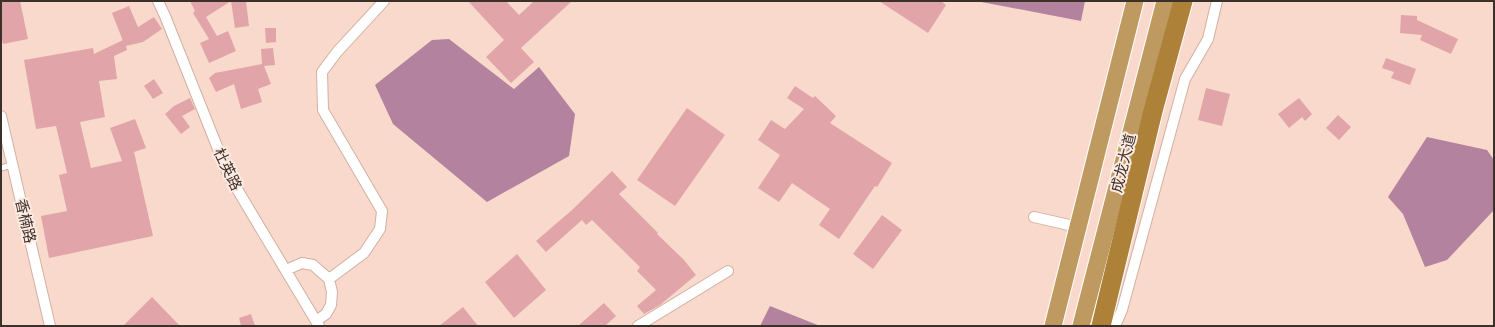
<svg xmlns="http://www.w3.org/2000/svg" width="1495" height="327" font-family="'Titillium Web','Noto Sans SC',sans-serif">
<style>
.water{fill:#b3829f}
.building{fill:#e1a5a9}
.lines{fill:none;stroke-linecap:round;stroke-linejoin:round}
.service-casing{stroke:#d0b1a3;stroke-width:7}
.minor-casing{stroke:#d0b1a3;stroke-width:12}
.trunk-casing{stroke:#fff;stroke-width:19}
.motorway-casing{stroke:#fff;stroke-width:21}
.service{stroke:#fff;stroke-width:5}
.minor{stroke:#fff;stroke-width:10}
.trunk{stroke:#be9a60;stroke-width:17}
.motorway{stroke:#ae8139;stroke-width:19}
.labels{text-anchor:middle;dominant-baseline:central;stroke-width:4;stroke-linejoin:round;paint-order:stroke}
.street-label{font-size:15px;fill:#3c302b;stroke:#fdeae1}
</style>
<rect width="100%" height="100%" fill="#f9d9cb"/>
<path class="water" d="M976,1H1085L1081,21Z
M449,39L514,89L539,67L575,114L569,156L487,202L393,124L375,85L432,40Z
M1427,137L1487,150L1494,160V210L1447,260L1425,267L1403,214L1388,197Z
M770,306L820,326H760Z"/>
<path class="building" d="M1,1H20L28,39L3,44L1,36Z
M190,1H246L249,26L235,28L231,1L206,17L217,36L228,31L236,51L209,63L200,43L209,39L193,13L195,11Z
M468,1H506L519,15L534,1H572L521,48L534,62L511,83L486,57L504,40Z
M879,1H941L946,5L928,33Z
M129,6L138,27L154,17L162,29L143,42L126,46L127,50L114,56L117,79L99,81L105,117L80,122L91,168L122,161L110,128L135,119L146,148L134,152L153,236L49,258L41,216L67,211L59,175L67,173L56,126L36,129L24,60L93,48L94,54L123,40V41L112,13Z
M1401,15L1417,16V20L1458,39L1451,54L1420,40L1422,35L1400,33Z
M265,28H276V42L266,43Z
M273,48L275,65L264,66L271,84L258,89L262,102L241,109L234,84L216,92L209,78L215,73L262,64L261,49Z
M1386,58L1416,69L1410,85L1391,78L1394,72L1382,68Z
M154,79L163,93L153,99L144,86Z
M795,86L813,98L815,96L836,116L830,123L892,163L877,187L875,186L839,239L819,225L830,209L792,183L779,202L758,188L780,155L758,140L771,120L785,129L804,109L787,98Z
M1206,88L1230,94L1222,126L1198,120Z
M190,98L195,109L182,116L190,127L181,134L165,114L174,106Z
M1299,98L1312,114L1305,121L1302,117L1289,128L1278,114Z
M687,108L725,135L675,206L637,180Z
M1338,115L1351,127L1339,140L1326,128Z
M612,171L627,187L619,194L658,233L657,234L684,260L696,275L660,305L644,314L637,306L656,290L637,271L640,267L592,220L586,225L582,220L546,252L536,241L572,210Z
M882,215L902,230L873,269L853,254Z
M517,254L546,290L514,318L485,282Z
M152,297L180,326H123Z
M604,303L616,316L605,326H578Z
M463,307L478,326H439Z
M251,314L255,326H241L239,318Z"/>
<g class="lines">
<defs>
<path id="service" d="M1,168L12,165"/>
<path id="minor" d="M158,1L165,16L228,174L319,326
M1,116L50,326
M1034,217L1078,227
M286,270L302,263L313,265L329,279L332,292L331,305L326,314L316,321
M329,279L364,253L380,229L382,211L323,110L322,72L337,52L384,1
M638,326L728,271
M1115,326L1122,310L1185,79L1208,39L1217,1"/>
<path id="trunk" d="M1053,326L1135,1
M1081,326L1165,1"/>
<path id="motorway" d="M1101,326L1153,111L1183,1"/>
</defs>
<use href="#service" class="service-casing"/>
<use href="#minor" class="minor-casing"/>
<use href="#trunk" class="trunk-casing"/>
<use href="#motorway" class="motorway-casing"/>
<use href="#service" class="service"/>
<use href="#minor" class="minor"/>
<use href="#trunk" class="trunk"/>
<use href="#motorway" class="motorway"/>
</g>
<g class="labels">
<g class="street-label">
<text transform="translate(1123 163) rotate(-76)">成龙大道</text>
<text transform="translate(228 169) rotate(64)">杜英路</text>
<text transform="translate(26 221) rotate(77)">香楠路</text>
</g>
</g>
<rect width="1495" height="327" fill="none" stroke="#3c302b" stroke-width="4"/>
</svg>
